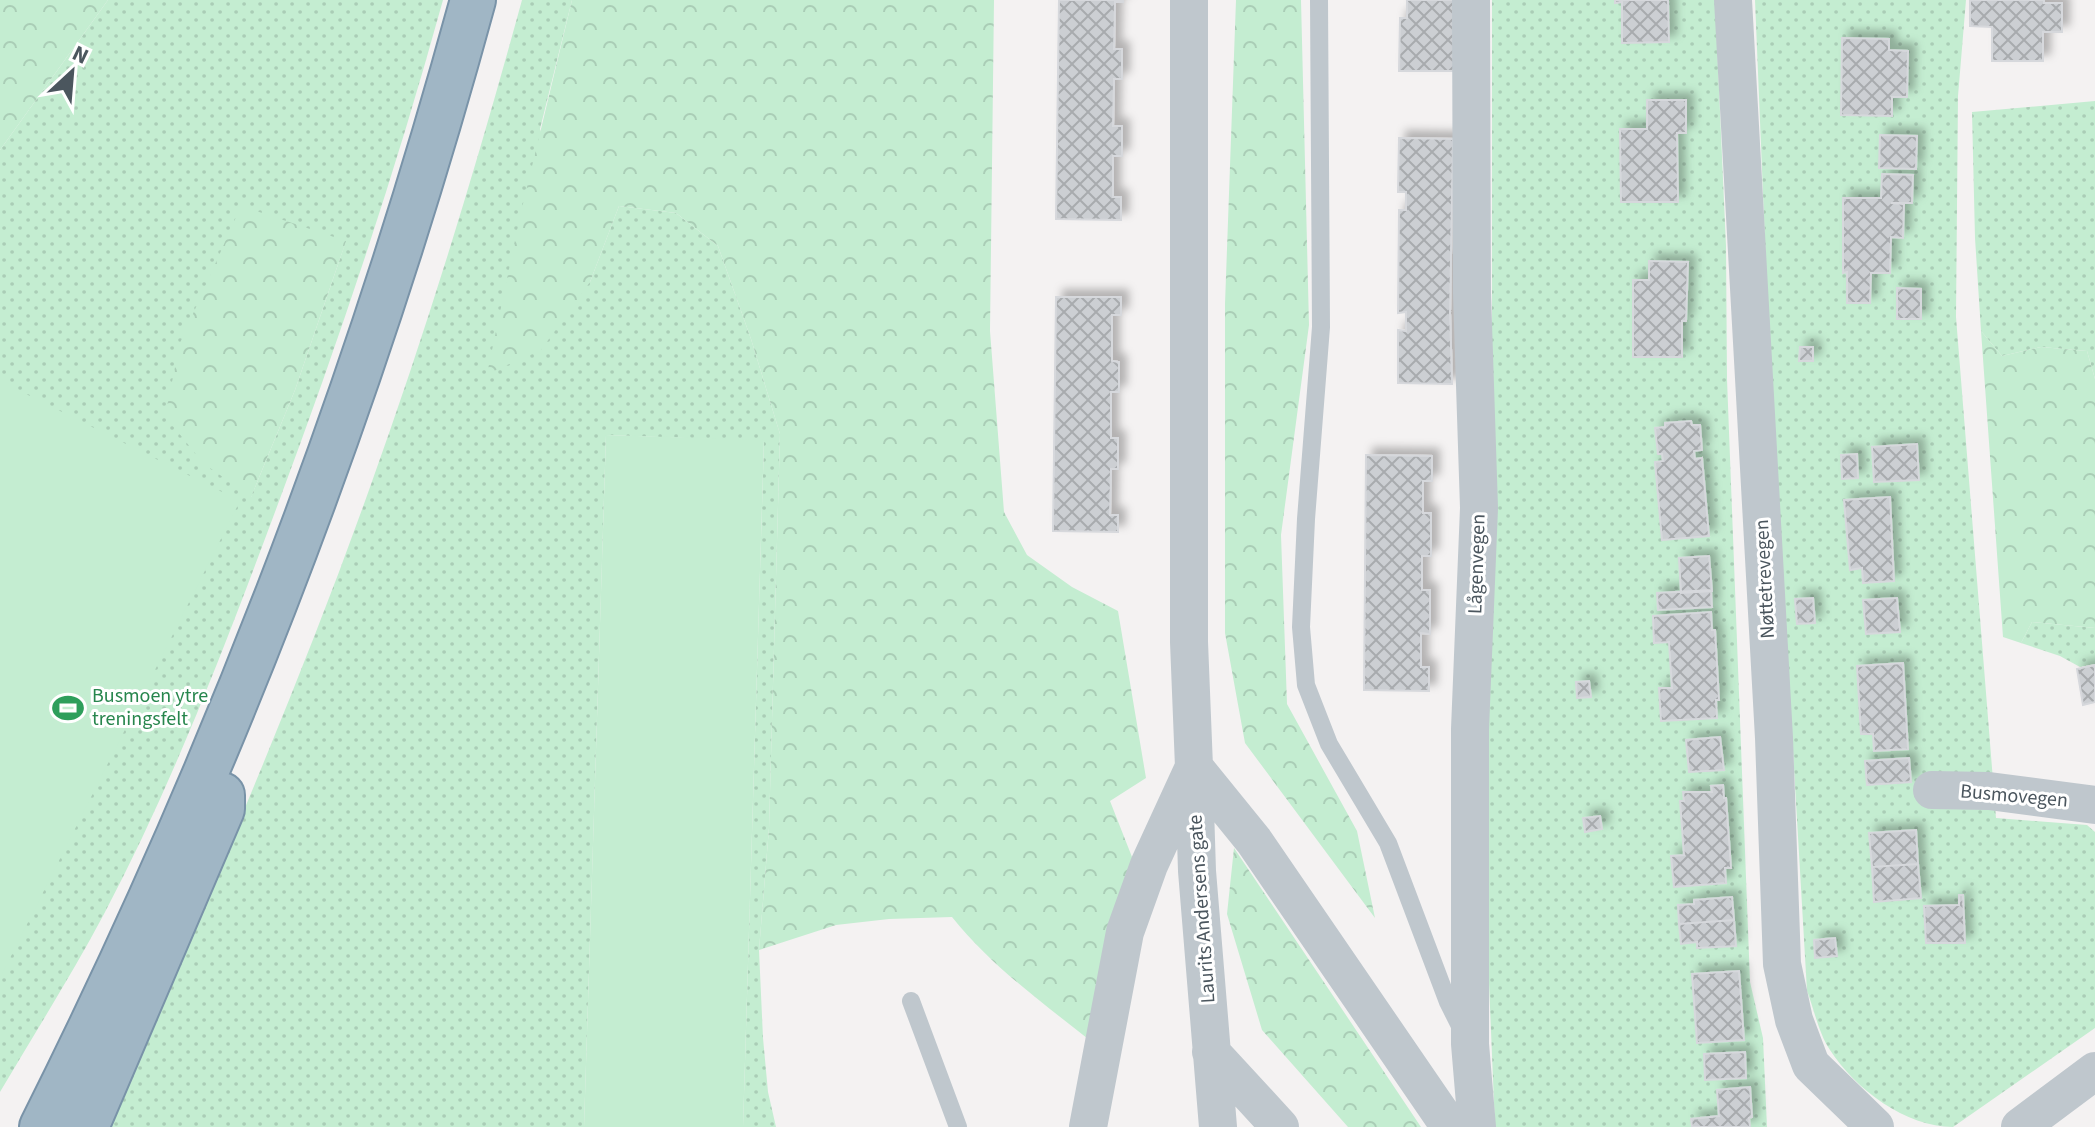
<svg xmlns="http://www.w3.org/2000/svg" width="2095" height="1127" font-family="'Source Sans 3',sans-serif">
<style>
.grass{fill:url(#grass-dots);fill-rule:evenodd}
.forest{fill:url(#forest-crowns)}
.garden{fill:#c4edd1}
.building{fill:url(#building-cross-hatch);stroke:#d6d8dc;stroke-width:2;filter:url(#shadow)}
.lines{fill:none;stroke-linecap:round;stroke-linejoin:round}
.trunk-casing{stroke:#7993a8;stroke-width:48}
.service{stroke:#bfc7cd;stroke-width:18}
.minor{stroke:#bfc7cd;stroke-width:38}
.trunk{stroke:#a0b6c5;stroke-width:44}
.labels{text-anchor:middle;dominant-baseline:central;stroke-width:6;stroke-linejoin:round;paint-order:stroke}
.street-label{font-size:20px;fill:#4b565e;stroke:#fff}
.leisure-label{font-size:20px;fill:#27864d;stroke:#fff;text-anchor:start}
</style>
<defs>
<pattern id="grass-dots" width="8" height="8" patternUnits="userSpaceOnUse" patternTransform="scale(2)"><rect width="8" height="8" fill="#c4edd1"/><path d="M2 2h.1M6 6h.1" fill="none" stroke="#aacdb6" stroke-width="1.8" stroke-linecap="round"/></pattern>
<pattern id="forest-crowns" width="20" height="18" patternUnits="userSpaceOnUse" patternTransform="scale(2)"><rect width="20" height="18" fill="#c4edd1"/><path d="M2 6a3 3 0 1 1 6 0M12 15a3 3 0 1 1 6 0" fill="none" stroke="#aacdb6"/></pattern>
<pattern id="building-cross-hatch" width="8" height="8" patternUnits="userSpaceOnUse" patternTransform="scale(2)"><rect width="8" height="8" fill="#cccfd3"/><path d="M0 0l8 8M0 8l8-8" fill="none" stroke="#a8abae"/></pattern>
<filter id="shadow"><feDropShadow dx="7" dy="-7" stdDeviation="4" flood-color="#0004"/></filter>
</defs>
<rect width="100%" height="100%" fill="#f4f2f2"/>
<path class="grass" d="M108,0H443C395,174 338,344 275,512C224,649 172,785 104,914C72,974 35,1033 0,1092V150ZM346,241L295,390L251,497Z
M522,0H572L540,129L590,282L619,206L676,213L718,246L751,339L780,434L769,828L759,950L763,1038L768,1092L776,1127H743L764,441L606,435L584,1127H109C199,916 292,706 369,490C427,329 477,165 522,0Z
M1492,0H1715L1726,246L1727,379L1750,982L1763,1038L1767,1127H1495L1482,815L1492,425Z
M1755,0H1966L1958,96L1956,317L1996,818L2087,825L2095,832V1028L1953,1127C1906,1127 1855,1089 1830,1050C1819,1034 1814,1009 1807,991L1769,339Z
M2095,101V379L2087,351L2041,347L2002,356L1981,331L1975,238L1972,112Z
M2032,622L2095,628V664L2080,667L2060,656L2021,643Z"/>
<path class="forest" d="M0,0H108L0,150Z
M572,0H994L990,331L1004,512L1027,555L1072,587L1118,611L1146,778L1110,801L1132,857L1092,1042C1043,1003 991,966 952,917L889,919L836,925L759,950L769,828L780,434L751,339L718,246L676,213L619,206L590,282L541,350L487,374L521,212Z
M1236,0H1301L1309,325L1281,535L1287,704L1357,831L1375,918L1245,743L1225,633V304Z
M241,206L346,241L295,390L251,497L203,463L165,416L180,343Z
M1981,331L2002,356L2041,347L2087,351L2095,379V628L2032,622L2021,643L2003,637Z
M1234,848L1421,1127H1348L1262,1030L1227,914Z"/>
<path class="garden" d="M0,381L240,501L0,978Z
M606,435L764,440L743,1127H584Z"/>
<path class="building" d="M1059,0H1123V2H1115L1114,49H1122V79H1114L1113,126H1122V156H1113V197H1121V220L1056,219Z
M1407,0H1453L1454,71H1399L1400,18H1407Z
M1615,0H1668L1669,42L1622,43V2L1615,3Z
M1970,0H2044V3H2062V32H2043V61H1992V27L1970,26Z
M1842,38L1889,39V50L1908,51L1907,97H1892V116L1841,115Z
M1647,100H1686V133H1677L1678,202H1621L1620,129H1647Z
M1880,135L1917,136L1916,169L1879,168Z
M1399,138L1453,139L1450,313L1452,384L1398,383V330L1406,331V312L1398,313L1399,210H1406V192H1398Z
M1882,174L1913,175L1912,203H1891L1904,204L1903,238L1891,237L1890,273H1871L1870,303H1847V272L1843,273V198H1881Z
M1649,261L1688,262L1686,321H1682V357H1633V280H1649Z
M1897,288L1921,289V319H1897Z
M1056,297H1121V315H1112V361L1119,362V392H1111V438H1118V469H1111L1110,515H1118V532L1053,531Z
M1800,347H1813V361H1799Z
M1691,421L1692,425H1700L1702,450L1694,451L1695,459L1702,458L1709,536L1662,540L1655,462L1663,461L1662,454H1658L1655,428L1665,427V423Z
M1917,444L1919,480L1874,482L1872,447Z
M1857,454L1858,478L1842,479L1841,455Z
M1366,455L1432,456V481H1423V513H1431V556H1422V590H1430V634L1421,633V667H1429V691L1364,690Z
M1890,497L1894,581L1863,583L1862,568L1850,570L1844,500Z
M1709,556L1712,591L1681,593L1679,558Z
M1711,590L1712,607L1658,610L1657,593Z
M1813,598L1815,623L1797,624L1795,599Z
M1897,598L1900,632L1866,634L1863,600Z
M1711,612L1712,630H1715L1719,700H1716L1717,718L1661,721L1659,688H1672L1669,642L1654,643L1653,616Z
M1903,663L1908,749L1874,751L1873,734H1861L1857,666Z
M2095,665V702L2083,705L2077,669Z
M1589,681L1591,697L1577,698L1576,682Z
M1720,737L1724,770L1689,772L1686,740Z
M1909,758L1911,782L1867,785L1865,761Z
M1723,785L1724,798H1726L1731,868H1725L1726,883L1674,887L1671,856L1684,855L1680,801H1684L1683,792H1712L1711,786Z
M1600,816L1602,829L1585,832L1583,818Z
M1916,830L1918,864L1872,867L1869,833Z
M1918,864L1921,898L1874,902L1872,867Z
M1959,895H1963L1965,943H1926L1924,906L1959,905Z
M1732,897L1734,920L1679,924L1678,905L1694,904V900Z
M1734,920L1736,946L1697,948V942L1681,944L1679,924Z
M1835,938L1837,956L1815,958L1814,940Z
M1739,971L1744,1040L1697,1043L1692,974Z
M1745,1052L1746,1078L1705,1080L1704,1054Z
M1750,1087L1752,1117L1749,1118L1750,1127H1692L1691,1119L1719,1116L1717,1090Z"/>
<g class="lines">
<defs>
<path id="trunk" d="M42,1127C223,766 367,389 473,0
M86,1127L222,809V795"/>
</defs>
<use href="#trunk" class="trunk-casing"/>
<path class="service" d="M1319,0L1321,327L1306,519L1301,627L1306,685L1329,744L1388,843L1448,1002L1461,1028
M911,1001L958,1127"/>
<path class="minor" d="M1189,0V642L1194,767L1254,841L1450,1127
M1471,0L1472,293L1479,508L1470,729V1044L1477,1127
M1733,0L1774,738L1782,964L1794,1020L1811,1065L1875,1127
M1194,777L1197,871L1218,1127
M1932,790L1989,791L2095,805
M1211,1052L1280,1127
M1088,1127L1125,932L1149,865L1194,767
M2020,1127L2095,1071"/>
<use href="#trunk" class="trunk"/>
</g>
<defs>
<symbol id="stadium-bare" viewBox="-9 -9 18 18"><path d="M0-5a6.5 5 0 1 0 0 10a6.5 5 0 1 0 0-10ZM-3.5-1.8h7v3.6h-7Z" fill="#2e9e5b" stroke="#fff" stroke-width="2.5" paint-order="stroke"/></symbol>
</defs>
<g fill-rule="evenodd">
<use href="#stadium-bare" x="46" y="686" width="44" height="44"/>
</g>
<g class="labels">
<g class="street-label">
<text transform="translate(1477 564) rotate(-88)">Lågenvegen</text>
<text transform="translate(1765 579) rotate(-93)">Nøttetrevegen</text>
<text transform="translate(2014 796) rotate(5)">Busmovegen</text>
<text transform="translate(1202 909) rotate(-94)">Laurits Andersens gate</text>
</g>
<g class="leisure-label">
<text x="92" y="696">Busmoen ytre<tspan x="92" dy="23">treningsfelt</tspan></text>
</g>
</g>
<g transform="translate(72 72) rotate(26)" stroke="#ffffff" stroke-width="6" paint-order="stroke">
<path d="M0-6L14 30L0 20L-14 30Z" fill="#4b565e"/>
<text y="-12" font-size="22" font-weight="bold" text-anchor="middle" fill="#4b565e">N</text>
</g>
</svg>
